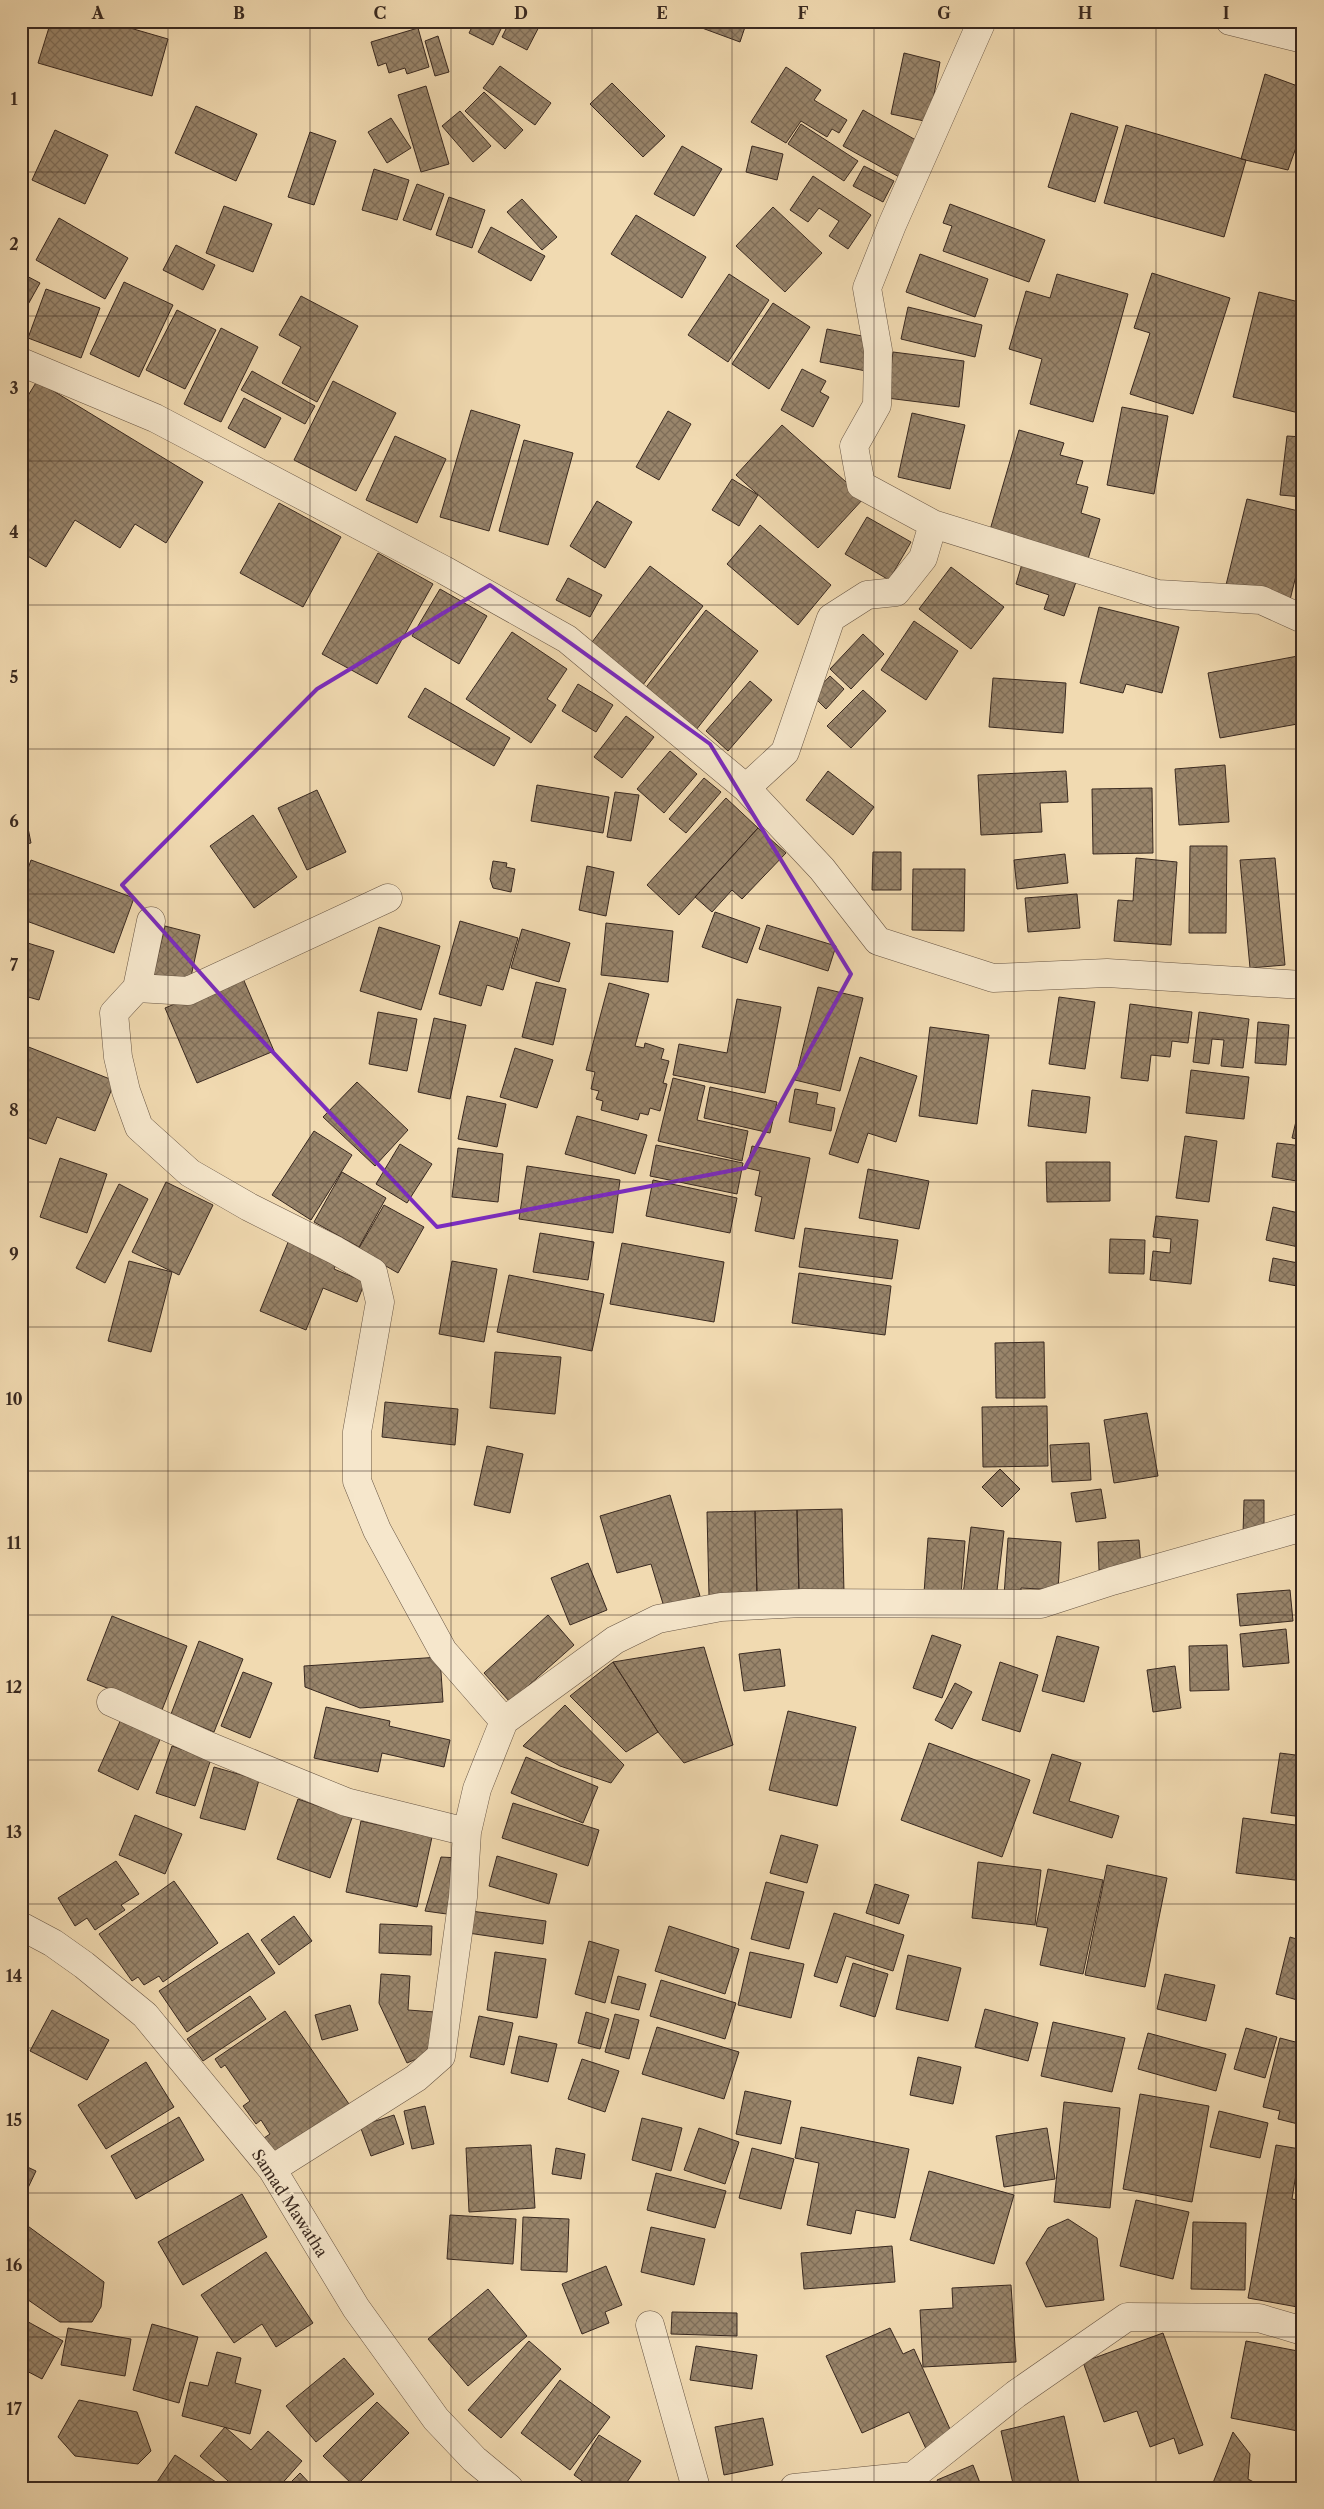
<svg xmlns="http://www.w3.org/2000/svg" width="1324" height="2509" font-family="'Libre Caslon Text',serif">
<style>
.building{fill:url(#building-cross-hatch);stroke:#392920}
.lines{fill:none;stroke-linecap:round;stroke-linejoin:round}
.minor-casing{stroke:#675544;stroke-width:29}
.minor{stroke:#f6e7cc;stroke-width:28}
.marked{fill:none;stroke:#7b2cbf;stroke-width:4;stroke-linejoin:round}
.grid{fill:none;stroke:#392920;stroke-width:1;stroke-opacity:0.55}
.labels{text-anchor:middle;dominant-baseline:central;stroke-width:4;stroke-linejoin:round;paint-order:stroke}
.street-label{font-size:16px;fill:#392920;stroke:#f6e7cc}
.neatline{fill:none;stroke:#392920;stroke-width:2}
.grid-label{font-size:16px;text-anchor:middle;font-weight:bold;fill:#392920}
</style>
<defs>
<pattern id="building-cross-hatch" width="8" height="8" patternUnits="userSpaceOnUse" patternTransform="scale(1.25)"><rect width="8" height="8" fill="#99856b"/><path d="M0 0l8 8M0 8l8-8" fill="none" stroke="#7e6d58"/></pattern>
</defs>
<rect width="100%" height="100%" fill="#f1dab1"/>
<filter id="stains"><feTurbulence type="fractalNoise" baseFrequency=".004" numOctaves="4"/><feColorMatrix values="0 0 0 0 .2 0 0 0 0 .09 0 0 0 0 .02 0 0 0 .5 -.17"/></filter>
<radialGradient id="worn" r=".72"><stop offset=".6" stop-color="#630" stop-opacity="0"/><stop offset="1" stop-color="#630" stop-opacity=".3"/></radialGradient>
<path class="building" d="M51,21H106L168,39L152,96L38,63Z
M475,21H505L493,45L469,33Z
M510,21H542L527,50L502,37Z
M683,21H747L740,42Z
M418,28L429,67L407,74L405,68L389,73L386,63L378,66L371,42Z
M438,36L449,72L435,76L425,41Z
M904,53L940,62L929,122L891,114Z
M500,66L551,103L535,125L483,88Z
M786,67L821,90L814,100L847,120L839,133L832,129L827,137L801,121L786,143L751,122Z
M1265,74L1303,88V128L1288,170L1241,159Z
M612,83L665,136L643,157L590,104Z
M426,86L449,164L421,172L398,95Z
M484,92L523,130L505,149L465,111Z
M196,106L257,134L236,181L175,153Z
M863,110L921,143L901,178L843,146Z
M460,111L491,146L473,162L442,126Z
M1071,113L1118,127L1095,202L1048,187Z
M391,118L411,148L387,163L368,132Z
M801,124L858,161L844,181L788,144Z
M1126,125L1246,160L1224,237L1104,203Z
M55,130L108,155L85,204L32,180Z
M310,132L336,141L314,205L288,197Z
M682,146L722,169L694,216L654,194Z
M752,146L783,154L777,180L746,172Z
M864,166L894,181L883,202L853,186Z
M374,169L409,180L397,220L362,210Z
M813,176L871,215L848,249L829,236L839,221L819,208L808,222L790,210Z
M417,184L444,194L431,230L403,220Z
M449,197L485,210L472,248L436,235Z
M522,199L557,237L542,250L507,212Z
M950,204L1045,240L1029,282L943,251L952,226L943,223Z
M224,206L272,224L253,272L206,253Z
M773,207L822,253L785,292L736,246Z
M636,215L706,257L682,298L611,254Z
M59,218L128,258L105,299L36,260Z
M491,227L545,256L531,281L478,252Z
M176,245L215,265L203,290L163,270Z
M920,254L988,279L975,317L906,292Z
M21,273L40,283L21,317Z
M1152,273L1230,298L1193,414L1130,394L1150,333L1134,328Z
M729,274L769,300L728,362L688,335Z
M1057,274L1128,294L1093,422L1030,404L1042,359L1009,349L1026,291L1050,298Z
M124,282L173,305L139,377L90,354Z
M46,289L100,308L81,358L28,338Z
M1259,292L1303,303V414L1233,397Z
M301,296L358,326L317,402L282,383L301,347L279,335Z
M773,303L810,327L769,389L732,364Z
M908,307L982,325L975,357L901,339Z
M177,310L216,330L185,389L146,370Z
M221,328L258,347L221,422L184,404Z
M827,329L872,338L866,371L820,362Z
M893,352L964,361L959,407L887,398Z
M802,369L826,381L820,392L829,397L813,427L781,410Z
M252,371L315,406L305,424L241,390Z
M37,381L203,482L166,543L135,524L120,548L75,520L46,567L21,552V407Z
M333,381L396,413L356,491L294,460Z
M244,398L281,418L265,448L228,428Z
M1122,407L1168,416L1154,494L1107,485Z
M471,410L520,425L489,531L440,517Z
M668,411L691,424L659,480L636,467Z
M912,413L965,425L950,489L898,477Z
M782,425L864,498L818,548L736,475Z
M1019,430L1064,443L1060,455L1083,461L1076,484L1088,487L1081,513L1100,519L1088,559L990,530Z
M395,436L446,459L417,523L366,500Z
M1287,436L1303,437V497L1280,495Z
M524,440L573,453L548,545L499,531Z
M732,479L758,495L739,526L712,510Z
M1247,499L1303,512V547L1290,600L1226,585Z
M597,501L632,522L605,568L570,546Z
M279,503L341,537L303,607L240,573Z
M867,517L911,542L889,580L845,554Z
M760,525L831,585L798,625L727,564Z
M378,553L433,584L377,684L322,654Z
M1022,564L1076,582L1064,616L1044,609L1049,595L1016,584Z
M650,566L703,606L639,690L586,650Z
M951,567L1004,607L971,649L919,609Z
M568,578L602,595L590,617L556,600Z
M440,589L487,616L459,664L412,636Z
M1099,607L1179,627L1162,693L1126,684L1123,693L1080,683Z
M706,610L758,651L696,730L644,690Z
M914,621L958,651L926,700L881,670Z
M512,632L567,669L547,699L556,705L531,743L466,699Z
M863,634L884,654L851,689L830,669Z
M1303,655V723L1220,738L1208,673Z
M830,676L844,689L826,709L812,695Z
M993,678L1066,683L1063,733L989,727Z
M750,681L772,700L728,751L706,731Z
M578,684L613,705L596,732L562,711Z
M425,688L510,738L494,766L408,717Z
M863,690L886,711L851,748L827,726Z
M626,716L654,737L622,778L594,757Z
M670,751L697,774L664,813L637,789Z
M1225,765L1229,822L1179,825L1175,769Z
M828,771L874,807L853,835L806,800Z
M1066,771L1068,802L1040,803L1042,832L981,835L978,775Z
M704,778L721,792L686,833L669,819Z
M537,785L609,797L603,833L531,821Z
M1152,788L1153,853L1093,854L1092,789Z
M317,790L346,852L307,870L278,808Z
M615,792L639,795L631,841L607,837Z
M726,798L758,828L679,915L647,885Z
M253,815L297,877L254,908L210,846Z
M26,818L31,843L21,845V819Z
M758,828L786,853L742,899L732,890L712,912L695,897Z
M1190,846H1227L1226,933H1189Z
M873,852H901V890H872Z
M1065,854L1068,883L1017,889L1014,860Z
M1136,858L1177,862L1171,945L1114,941L1118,900L1133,901Z
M1275,858L1285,965L1250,968L1240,860Z
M31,860L134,898L114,953L21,919V889Z
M493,861L507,863L506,867L515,869L511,892L493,888L490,879Z
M587,866L614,872L606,916L579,910Z
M913,869H965L964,931L912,930Z
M1077,894L1080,928L1028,932L1025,898Z
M715,912L760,928L747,963L702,947Z
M460,921L518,938L503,990L487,985L481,1006L439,994Z
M606,923L673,931L668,982L601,975Z
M767,925L836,946L828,971L759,949Z
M165,926L200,935L189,986L153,977Z
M379,927L440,946L421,1010L360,991Z
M522,929L570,943L559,982L511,968Z
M21,941L54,951L39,1000L21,995Z
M242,976L274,1051L197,1083L165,1008Z
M536,982L566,989L553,1045L522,1037Z
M609,983L649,994L635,1046L644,1048L645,1043L664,1049L661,1059L669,1061L663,1083L667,1084L660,1111L650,1108L648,1115L640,1113L638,1120L601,1110L603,1101L596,1099L599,1091L591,1089L595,1072L586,1070Z
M818,987L863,998L840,1091L795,1080Z
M1059,997L1095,1002L1085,1069L1049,1064Z
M737,999L781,1007L765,1093L673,1075L679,1044L727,1053Z
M1130,1004L1192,1012L1188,1043L1172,1041L1170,1057L1151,1055L1148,1081L1121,1078Z
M378,1012L417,1019L407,1071L369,1064Z
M1199,1012L1249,1019L1243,1068L1221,1066L1224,1040L1212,1039L1209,1064L1193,1062Z
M434,1018L466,1025L450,1099L418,1092Z
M1258,1022L1289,1025L1286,1065L1255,1063Z
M930,1027L989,1035L977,1124L919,1116Z
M21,1044L115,1081L95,1131L57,1117L46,1144L21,1135Z
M515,1048L553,1060L537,1108L500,1097Z
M860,1057L917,1076L896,1142L868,1133L858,1163L829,1154Z
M1191,1070L1249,1077L1244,1119L1186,1113Z
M673,1078L705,1086L697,1120L748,1131L742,1161L658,1141Z
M357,1082L408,1130L375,1166L323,1117Z
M710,1087L777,1102L770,1133L704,1118Z
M795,1089L818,1093L816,1104L835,1108L831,1131L789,1122Z
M1032,1090L1090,1097L1086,1133L1028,1126Z
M467,1096L506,1104L497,1147L458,1139Z
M577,1116L647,1135L635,1174L565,1154Z
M1297,1117L1303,1118V1140L1292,1138Z
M314,1131L352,1155L311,1220L272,1195Z
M1185,1136L1217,1141L1209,1202L1176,1198Z
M1277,1143L1303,1146V1182L1272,1177Z
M400,1144L432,1164L407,1203L376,1184Z
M656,1145L743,1163L737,1194L650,1176Z
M752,1146L810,1158L794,1239L755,1231L762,1197L755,1195L760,1171L747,1168Z
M458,1148L503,1154L498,1202L452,1197Z
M60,1158L107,1174L87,1233L40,1217Z
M1046,1162H1110V1201L1047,1202Z
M527,1166L620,1180L613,1233L519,1219Z
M21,1168L28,1171L21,1189Z
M868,1169L929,1181L919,1229L859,1218Z
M342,1172L386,1198L359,1247L314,1222Z
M653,1180L737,1198L730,1233L646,1216Z
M166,1182L213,1205L179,1275L132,1252Z
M119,1184L148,1199L105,1283L76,1268Z
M384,1205L424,1227L398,1273L358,1250Z
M1273,1207L1303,1214V1248L1266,1240Z
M1156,1216L1198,1220L1191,1284L1150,1280L1153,1251L1170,1253L1171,1239L1153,1237Z
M805,1228L898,1240L892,1279L799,1267Z
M540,1233L594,1242L588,1280L533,1272Z
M1110,1239L1145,1240L1144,1274L1109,1273Z
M289,1240L338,1260L334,1269L365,1282L357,1302L323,1288L306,1330L260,1311Z
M622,1243L724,1262L714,1322L610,1304Z
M1273,1258L1303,1264V1287L1269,1281Z
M129,1261L172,1272L151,1352L108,1341Z
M452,1261L497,1269L484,1342L439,1334Z
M799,1273L891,1286L885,1335L792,1323Z
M509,1275L604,1294L592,1351L497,1332Z
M1044,1342L1045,1398H996L995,1343Z
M495,1352L561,1357L555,1414L490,1408Z
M385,1402L458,1409L455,1445L382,1437Z
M1047,1406L1048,1466L983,1467L982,1407Z
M1147,1413L1158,1476L1114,1483L1104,1420Z
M1089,1443L1091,1480L1052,1482L1050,1445Z
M487,1446L523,1454L510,1513L474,1505Z
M1000,1469L1020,1489L1002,1507L982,1487Z
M1101,1489L1106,1518L1076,1522L1071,1493Z
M670,1495L700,1596L664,1607L651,1564L617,1573L600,1516Z
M1244,1500H1264V1535L1243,1534Z
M842,1509L844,1593L799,1594L797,1510Z
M797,1510L799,1594L757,1595L755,1511Z
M755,1511L757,1595L709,1596L707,1512Z
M971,1527L1004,1531L996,1599L963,1595Z
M928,1538L965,1541L961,1596L924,1593Z
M1008,1538L1061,1542L1058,1590L1021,1588V1597L1004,1596Z
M1139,1540L1141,1568L1099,1570L1098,1542Z
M588,1563L607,1610L570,1625L551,1578Z
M1290,1590L1293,1621L1240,1626L1237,1594Z
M548,1615L574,1645L510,1702L484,1673Z
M112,1616L187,1646L162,1710L87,1680Z
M1286,1629L1289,1663L1243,1667L1240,1634Z
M932,1635L961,1645L942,1698L913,1688Z
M1057,1636L1099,1647L1084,1702L1042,1691Z
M199,1641L243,1659L214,1732L171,1714Z
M1227,1645L1229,1690L1190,1691L1189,1646Z
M704,1647L733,1745L684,1763L658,1732L613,1662Z
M780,1649L785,1686L744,1691L739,1654Z
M440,1657L443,1702L360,1708L305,1687L304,1666Z
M613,1662L658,1732L626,1752L570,1696Z
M1000,1662L1038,1675L1020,1732L982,1720Z
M1175,1666L1181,1708L1153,1712L1147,1670Z
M243,1672L272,1683L250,1738L221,1726Z
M955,1683L972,1692L952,1729L935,1720Z
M565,1705L624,1765L611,1783L560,1766L523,1746Z
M326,1707L390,1721L389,1726L450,1740L444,1767L382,1753L378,1772L314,1758Z
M788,1711L856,1727L837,1806L769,1790Z
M122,1717L162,1735L138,1790L98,1771Z
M929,1743L1030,1780L1002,1857L901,1820Z
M172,1746L211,1759L195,1806L156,1793Z
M1280,1753L1303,1756V1817L1271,1813Z
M1052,1754L1081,1763L1069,1801L1119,1816L1112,1838L1033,1813Z
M526,1757L598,1787L583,1823L511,1793Z
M214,1767L259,1780L245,1830L200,1818Z
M298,1799L352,1818L330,1878L277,1859Z
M513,1803L599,1830L588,1866L502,1838Z
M135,1815L182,1834L165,1874L119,1855Z
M1243,1818L1303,1826V1881L1236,1873Z
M361,1821L432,1837L417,1907L346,1892Z
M781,1835L818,1845L807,1883L770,1873Z
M497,1856L557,1874L549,1904L489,1886Z
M441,1857L459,1858L454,1915L425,1911Z
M116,1861L139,1894L121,1905L125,1910L95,1930L87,1918L75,1926L58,1898Z
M978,1862L1041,1870L1035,1925L972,1918Z
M1107,1865L1167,1878L1145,1987L1085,1975Z
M1048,1869L1103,1880L1083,1974L1040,1965L1048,1928L1036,1926Z
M174,1881L218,1943L163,1982L159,1976L144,1985L138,1977L132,1981L99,1934Z
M766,1882L804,1892L789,1949L751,1939Z
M875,1884L909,1895L899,1924L866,1913Z
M471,1911L546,1921L543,1944L468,1933Z
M834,1913L904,1935L893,1971L846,1956L837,1983L814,1976Z
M294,1916L312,1941L279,1965L261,1940Z
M380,1924L432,1926L431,1955L379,1953Z
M669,1926L739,1949L725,1994L655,1971Z
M248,1933L275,1973L187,2032L159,1991Z
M1290,1937L1303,1941L1301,2001L1276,1994Z
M589,1941L619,1950L605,2003L575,1994Z
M495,1952L546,1959L537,2018L487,2010Z
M750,1952L804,1964L791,2018L738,2005Z
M908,1955L961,1968L948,2021L896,2009Z
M853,1963L888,1974L875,2017L840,2006Z
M381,1974L410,1976L408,2010L435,2012L433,2052L407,2063L379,2003Z
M1165,1974L1215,1985L1206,2021L1157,2009Z
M618,1976L646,1984L639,2010L611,2003Z
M661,1980L736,2003L725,2039L650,2016Z
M250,1996L266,2019L203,2061L187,2039Z
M350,2005L358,2030L322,2040L315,2015Z
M985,2009L1038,2023L1028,2061L975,2047Z
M52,2010L109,2040L87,2080L30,2051Z
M285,2011L349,2104L275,2155L264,2138L270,2134L261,2120L256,2124L243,2106L250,2101L225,2065L221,2068L215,2059Z
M586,2012L609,2019L600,2049L578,2043Z
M615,2014L639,2020L629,2059L605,2052Z
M479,2016L513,2023L504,2065L470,2057Z
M1053,2022L1125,2038L1112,2092L1041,2076Z
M657,2027L739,2052L724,2099L642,2074Z
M1246,2028L1277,2037L1265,2078L1234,2069Z
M1148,2033L1226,2054L1216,2091L1138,2069Z
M519,2036L557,2044L548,2082L511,2073Z
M1280,2038L1303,2044V2110L1298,2124L1278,2119L1280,2111L1263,2107Z
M918,2057L961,2067L953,2104L910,2095Z
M582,2059L619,2071L605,2112L568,2099Z
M146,2062L174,2107L106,2149L78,2105Z
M745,2091L791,2101L781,2144L736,2134Z
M1140,2094L1209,2106L1192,2202L1123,2189Z
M1064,2102L1120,2108L1110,2208L1054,2202Z
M425,2106L434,2144L412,2149L404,2111Z
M1219,2111L1268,2123L1260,2158L1210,2147Z
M394,2115L404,2144L371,2156L360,2126Z
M179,2117L204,2160L136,2199L111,2156Z
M642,2118L682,2128L671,2171L632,2160Z
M801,2127L909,2149L895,2218L856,2210L851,2234L807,2225L819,2163L795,2158Z
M699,2128L739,2142L725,2184L684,2170Z
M1047,2128L1055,2179L1004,2187L996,2136Z
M531,2145L535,2208L469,2212L466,2148Z
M1276,2145L1300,2149L1292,2199L1303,2201V2308L1248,2298Z
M556,2148L585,2154L581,2179L552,2174Z
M752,2148L794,2159L781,2209L739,2198Z
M21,2164L36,2171L27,2190L21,2187Z
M929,2171L1014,2195L994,2264L910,2240Z
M656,2173L726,2191L715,2228L647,2210Z
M242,2194L267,2237L183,2285L158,2242Z
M1136,2200L1189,2212L1173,2279L1120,2266Z
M450,2215L516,2219L513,2264L447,2259Z
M523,2217L569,2219L567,2272L521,2270Z
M1068,2219L1097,2238L1104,2300L1046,2307L1026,2263L1048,2228Z
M21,2221L104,2282L101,2307L92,2322H60L21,2295Z
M1193,2222L1246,2223L1245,2290L1191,2289Z
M651,2227L705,2239L694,2285L641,2272Z
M892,2246L895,2282L804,2289L801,2253Z
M266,2252L313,2323L276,2347L262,2324L234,2343L201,2295Z
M606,2266L622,2305L605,2312L609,2323L582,2334L562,2284Z
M1011,2285L1016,2362L923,2367L920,2310L953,2308L952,2288Z
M488,2289L527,2336L468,2386L428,2339Z
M672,2312L737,2313V2336L671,2334Z
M21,2318L63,2341L42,2379L21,2368Z
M152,2324L198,2337L179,2403L133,2390Z
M68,2328L131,2339L125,2376L61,2365Z
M890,2328L903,2354L914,2349L954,2438L927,2451L909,2412L862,2433L826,2356Z
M1163,2333L1203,2445L1179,2454L1174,2438L1150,2447L1137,2411L1104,2422L1083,2362Z
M529,2341L561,2369L501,2438L468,2410Z
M1246,2341L1303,2352V2432L1231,2418Z
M696,2346L757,2355L752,2389L690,2380Z
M217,2352L241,2358L235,2383L261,2390L250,2434L182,2416L190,2382L208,2386Z
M344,2358L374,2394L316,2442L286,2406Z
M560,2380L610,2417L570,2470L521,2433Z
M79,2400L137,2412L151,2451L138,2464L75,2456L58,2437Z
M377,2402L409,2433L355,2487L323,2456Z
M1064,2416L1080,2488H1014L1001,2431Z
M763,2418L773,2465L724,2475L715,2427Z
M225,2427L251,2450L268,2431L302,2461L278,2488H236L200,2456Z
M1233,2432L1250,2454L1248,2479L1265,2488H1211Z
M599,2435L641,2461L623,2488H592L574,2475Z
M175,2455L225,2488H153Z
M973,2465L982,2488H941L937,2480Z
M300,2473L314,2488H285Z"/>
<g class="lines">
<defs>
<path id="minor" d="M982,21L892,225L867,288L878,350L877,405L854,446L861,485L933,524L1158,594L1261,600L1303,619
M1230,21L1303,39
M21,362L155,418L444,570L567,639L746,788L822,869L878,941L993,978L1107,973L1303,985
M746,788L785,752L831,618L867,595L896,592L923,558L933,524
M151,921L137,988L114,1013L118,1057L126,1091L139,1127L190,1173L249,1207L335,1250L373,1272L380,1302L357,1432V1481L377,1530L443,1651L504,1721
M137,988L188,991L388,898
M111,1702L211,1747L346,1802L467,1832
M21,1926L53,1943L84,1965L145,2015L272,2169L356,2308L436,2419L474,2459L509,2488
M272,2169L416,2078L441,2056L463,1897L467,1832L477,1789L504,1721L615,1640L658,1619L721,1607L803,1603L1041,1604L1112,1581L1303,1527
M650,2325L696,2488
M794,2488L913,2476L1016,2394L1127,2317L1259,2318L1303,2331"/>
</defs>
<use href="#minor" class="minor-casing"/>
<use href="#minor" class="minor"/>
</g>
<path class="marked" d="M490,585L710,744L851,974L745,1168L437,1227L238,1015L122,885L317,689Z"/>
<path class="grid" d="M168,21V2488M310,21V2488M451,21V2488M592,21V2488M732,21V2488M874,21V2488M1014,21V2488M1156,21V2488M21,172H1303M21,316H1303M21,461H1303M21,605H1303M21,749H1303M21,894H1303M21,1038H1303M21,1182H1303M21,1327H1303M21,1471H1303M21,1615H1303M21,1760H1303M21,1904H1303M21,2048H1303M21,2193H1303M21,2337H1303"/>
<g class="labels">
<g class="street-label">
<text transform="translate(290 2203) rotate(57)">Samad Mawatha</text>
</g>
</g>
<rect width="1324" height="2509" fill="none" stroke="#f1dab1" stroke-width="55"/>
<rect x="28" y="28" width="1268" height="2454" class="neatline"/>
<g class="grid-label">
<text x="98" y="19">A</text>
<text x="239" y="19">B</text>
<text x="380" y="19">C</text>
<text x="521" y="19">D</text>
<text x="662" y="19">E</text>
<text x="803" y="19">F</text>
<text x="944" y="19">G</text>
<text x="1085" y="19">H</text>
<text x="1226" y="19">I</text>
<text x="14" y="105">1</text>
<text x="14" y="250">2</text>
<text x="14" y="394">3</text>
<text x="14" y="538">4</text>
<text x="14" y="683">5</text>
<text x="14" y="827">6</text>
<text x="14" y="971">7</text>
<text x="14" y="1116">8</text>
<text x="14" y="1260">9</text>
<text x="14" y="1405">10</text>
<text x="14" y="1549">11</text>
<text x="14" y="1693">12</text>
<text x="14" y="1838">13</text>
<text x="14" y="1982">14</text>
<text x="14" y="2126">15</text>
<text x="14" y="2271">16</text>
<text x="14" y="2415">17</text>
</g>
<rect width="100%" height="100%" filter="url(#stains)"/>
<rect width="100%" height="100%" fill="url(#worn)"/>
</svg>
